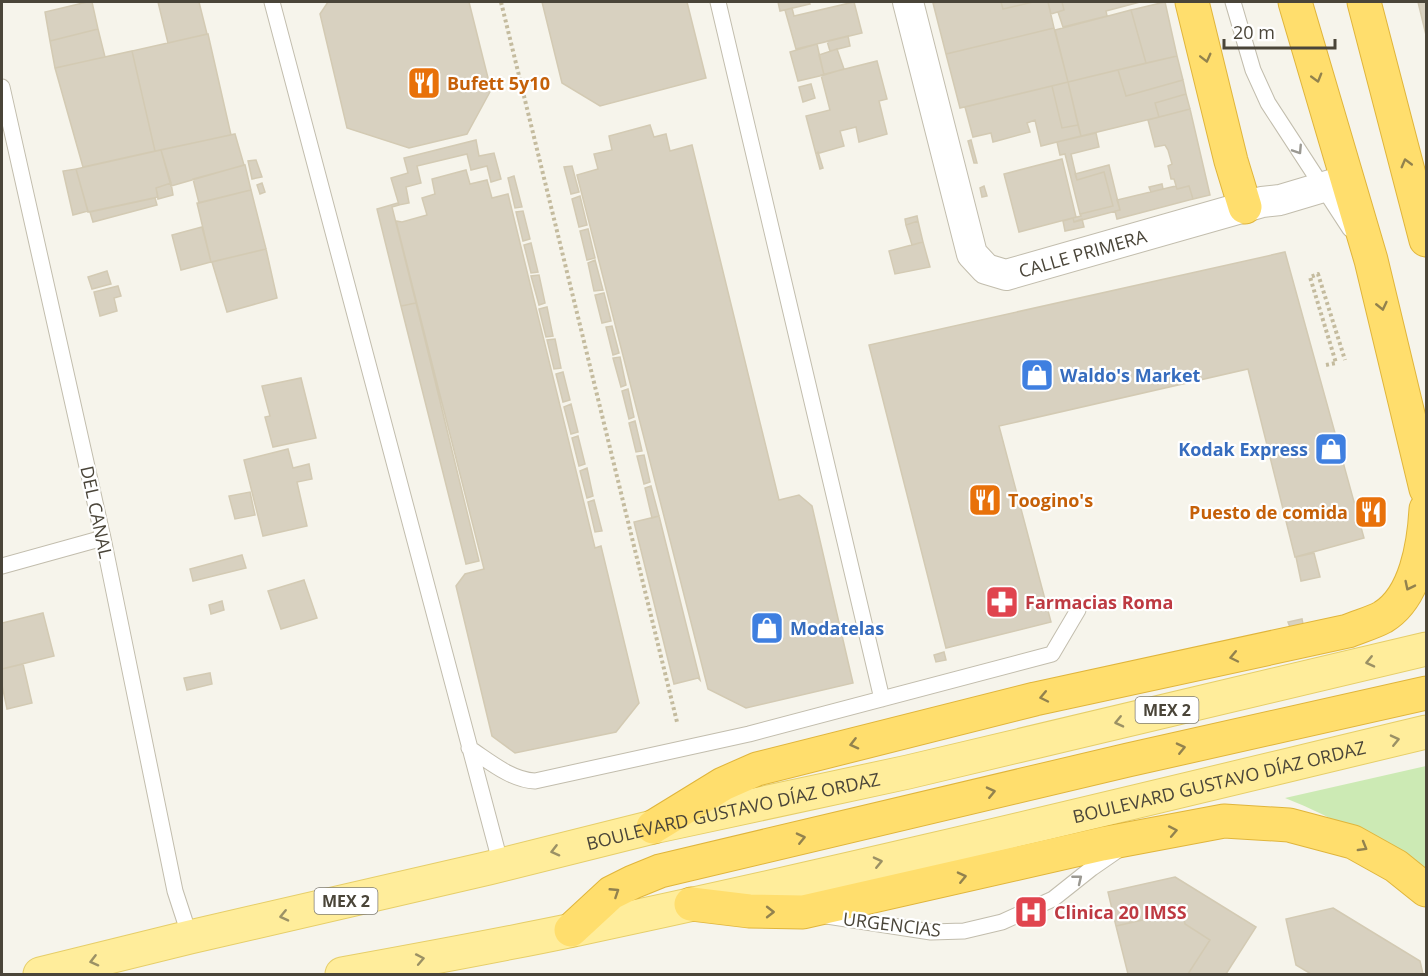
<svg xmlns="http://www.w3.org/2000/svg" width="1428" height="976" font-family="'Open Sans',sans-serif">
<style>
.green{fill:#cceab4}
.building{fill:#d8d1c0;stroke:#d3cab3;stroke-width:1.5}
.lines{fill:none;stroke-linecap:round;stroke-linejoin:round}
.lane-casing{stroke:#c2bdad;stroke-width:17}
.street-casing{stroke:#c2bdad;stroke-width:32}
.primary-casing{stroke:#e6ce69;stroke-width:35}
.highway-casing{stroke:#e0b53b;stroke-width:35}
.path{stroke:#c4bb9e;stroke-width:4;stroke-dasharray:3 3;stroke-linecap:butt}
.lane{stroke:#fff;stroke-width:15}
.street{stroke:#fff;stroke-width:30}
.primary{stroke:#ffed9b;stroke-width:33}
.highway{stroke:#ffde6d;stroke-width:33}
.oneway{stroke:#92824e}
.oneway2{stroke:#9b9992}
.oneway3{stroke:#9b9165}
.labels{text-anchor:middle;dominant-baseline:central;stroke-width:4.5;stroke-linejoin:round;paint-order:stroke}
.shield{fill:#fff;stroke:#807d74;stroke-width:1.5}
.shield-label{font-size:16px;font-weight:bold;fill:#4a4539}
.food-label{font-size:18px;font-weight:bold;fill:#c56008;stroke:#fff;text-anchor:start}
.street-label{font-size:18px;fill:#4a4539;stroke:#fff}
.shop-label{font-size:18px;font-weight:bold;fill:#366cbe;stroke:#fff;text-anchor:start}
.health-label{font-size:18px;font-weight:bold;fill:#be3a42;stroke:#fff;text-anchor:start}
</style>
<rect width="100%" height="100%" fill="#f6f4eb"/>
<path class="green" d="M1426,766V873C1380,845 1336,818 1285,798Z"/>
<path class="building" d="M87,2H92L98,29L50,41L45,12Z
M158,2H199L207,34L168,43Z
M328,2H469L491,90L467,134L409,148L347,128L320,14Z
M542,2H687L706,78L600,106L562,83Z
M778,2H809L810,4L780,11Z
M854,2L862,33L796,49L785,10L792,8L794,16Z
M938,2H1001L1003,9L1033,2H1048L1054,28L946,54L933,3Z
M1001,2H1033L1003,9Z
M1048,2H1062L1064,10L1051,14Z
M1062,2H1140L1106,11L1107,16L1063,27L1058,12L1064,10Z
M1165,2L1177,56L1146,63L1131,10Z
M1418,2H1426V35Z
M1131,10L1146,63L1068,82L1055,30Z
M1054,28L1068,82L960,108L946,54Z
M98,29L105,57L55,68L50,41Z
M208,34L231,135L155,151L132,51Z
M848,36L850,46L830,51L827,41Z
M817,44L824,75L798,81L790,52Z
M837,49L844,69L824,75L819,55Z
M132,51L155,151L83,167L55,68Z
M1177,56L1183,80L1126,96L1118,70Z
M877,61L887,99L879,101L887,134L859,142L856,127L840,131L844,146L816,154L806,116L830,110L821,75Z
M1118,70L1126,96L1183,80L1186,94L1155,103L1159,117L1081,136L1068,82Z
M1068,82L1078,125L1062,128L1052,86Z
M811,84L815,98L803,102L799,87Z
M1052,86L1062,128L1078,125L1081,136L1041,146L1035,120L1027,123L1030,132L993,142L991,133L973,137L965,107Z
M1186,94L1190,109L1159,117L1155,103Z
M1190,109L1210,195L1193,199L1189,186L1177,189L1174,179H1171L1168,166L1172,164L1168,150L1165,145L1155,147L1148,120Z
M650,125L654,137L666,134L670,151L692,145L779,500L799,495L812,506L853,683L746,708L708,689L577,175L598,169L594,154L612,150L609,136Z
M1096,133L1099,147L1071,154L1077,180L1104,172L1113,206L1080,214L1065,154L1060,155L1057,142Z
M235,134L244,165L171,186L161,150Z
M476,140L479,156L494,153L501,179L491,182L487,166L471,170L467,154L417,166L421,183L406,187L409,203L399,205L391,178L408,173L404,158Z
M971,140L977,163H974L968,141Z
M161,150L171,183L156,188L158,197L88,212L76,169Z
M818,152L823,168L820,169L816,154Z
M1062,159L1076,217L1019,232L1004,174Z
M256,160L262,177L252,179L248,161Z
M245,165L251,190L199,203L193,179Z
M1109,165L1120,210L1074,222L1073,218L1081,216L1080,214L1113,206L1104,172L1077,180L1075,174Z
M572,166L579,192L571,194L564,167Z
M76,169L88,211L73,215L63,171Z
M466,170L470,184L487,180L492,198L508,194L595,548L601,546L639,703L616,732L515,753L492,736L456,586L465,574L484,569L396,221L402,222L427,215L422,198L435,194L432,179Z
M514,176L522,207L515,208L508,178Z
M171,183L173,195L158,199L156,188Z
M262,183L265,192L260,194L257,185Z
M1162,184L1163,189L1151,192L1149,187Z
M984,186L987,196L982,197L980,188Z
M1176,186L1177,189L1189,186L1193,199L1117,219L1115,211L1120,210L1117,200Z
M251,190L266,249L211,262L197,203Z
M580,196L587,225L579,227L572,199Z
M155,198L157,205L93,222L90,212Z
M398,203L399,205L392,207L416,303L401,306L377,209Z
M523,211L530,239L523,241L516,212Z
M917,216L918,221L906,225L905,219Z
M1073,218L1074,222L1082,219L1084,227L1065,231L1063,221Z
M918,221L923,242L912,245L906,225Z
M202,227L211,262L181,270L172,235Z
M588,229L595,258L587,260L580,231Z
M923,242L930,267L895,274L889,251Z
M531,243L538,272L531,273L524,245Z
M266,249L277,298L227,312L212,262Z
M1285,252L1364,538L1295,557L1248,369L999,426L1051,622L946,648L869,345Z
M595,260L603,290L594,291L588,263Z
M107,271L111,284L92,289L88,277Z
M539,275L545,303L539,305L531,276Z
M118,286L121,296L114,298L117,311L100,316L94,292Z
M604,293L611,321L602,323L595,295Z
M416,303L479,561L466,564L401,306Z
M547,307L553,336L546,337L539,309Z
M612,326L619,353L613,355L606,327Z
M555,339L561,368L554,369L547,340Z
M620,357L626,385L621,387L613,358Z
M563,372L570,400L563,402L556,374Z
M301,378L316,438L273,447L265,417L270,416L262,386Z
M628,389L634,417L629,419L622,391Z
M571,404L578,432L571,434L564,407Z
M635,421L642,451L636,452L629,423Z
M578,436L585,464L579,466L572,438Z
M288,449L293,468L309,464L312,479L297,482L307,526L263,536L244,460Z
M644,455L650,482L644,484L637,456Z
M587,468L593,496L587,498L580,471Z
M651,486L659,516L652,518L645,488Z
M250,492L255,515L235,519L229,496Z
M594,500L602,531L595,532L588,502Z
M659,516L700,680L698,678L674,684L634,522Z
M1314,553L1320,577L1301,581L1296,557Z
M242,555L246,568L193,581L190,569Z
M304,580L317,618L281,629L268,591Z
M222,601L224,610L211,614L209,605Z
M43,613L54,656L2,669V623Z
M1302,619L1304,629L1292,632L1288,622Z
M944,652L946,660L936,662L934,655Z
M23,664L32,703L7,709L2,685V669Z
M210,673L212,684L187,690L184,678Z
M1175,877L1256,927L1226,974H1188L1210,940L1185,924L1182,911L1116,926L1108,892Z
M1333,908L1420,961L1423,974H1311L1296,965L1286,919Z
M1182,911L1185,924L1210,940L1188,974H1128L1116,926Z"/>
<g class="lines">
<defs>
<path id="lane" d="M272,2L501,865
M718,2L882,699
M1233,2L1253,70L1268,103L1350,229
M2,87L103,538L175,891L190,937
M2,566L103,538
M469,748C489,761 511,780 535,781L749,734L1052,654L1078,610
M827,916L931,932L964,931L1002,922L1053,899L1092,868L1118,850"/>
<g id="street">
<path id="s1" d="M908,2L972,254L986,269L1006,275L1262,202L1280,200L1347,180"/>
</g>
<g id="primary">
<path id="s2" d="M40,974L190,937L489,868L653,827L908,772L1426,649"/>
<path id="s3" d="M342,974C419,960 496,946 573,930C858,870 1142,800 1426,732"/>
</g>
<path id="highway" d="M1192,2L1231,161L1245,207
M1295,2L1371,260L1426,489
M1364,2L1426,240
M653,827L723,784L757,769L1035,699L1348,631C1360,626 1372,623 1383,617C1416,597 1424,544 1426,509
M691,904L749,911L803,912L1102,844L1224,821L1289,825L1353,842L1396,866L1426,890
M571,930L611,893L633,882L660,871L1128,760L1426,693"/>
</defs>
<use href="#lane" class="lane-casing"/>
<use href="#street" class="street-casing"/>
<use href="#primary" class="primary-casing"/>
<use href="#highway" class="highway-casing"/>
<path class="path" d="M501,2L677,722
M1326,365L1336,363L1310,277L1318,274L1345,360"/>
<use href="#lane" class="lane"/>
<use href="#street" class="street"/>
<use href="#primary" class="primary"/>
<use href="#highway" class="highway"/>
</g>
<defs><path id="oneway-chevron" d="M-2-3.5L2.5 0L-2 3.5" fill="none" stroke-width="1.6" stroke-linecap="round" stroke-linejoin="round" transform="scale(1.5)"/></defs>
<g class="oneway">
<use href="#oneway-chevron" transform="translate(1206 58) rotate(76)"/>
<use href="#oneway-chevron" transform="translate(1317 78) rotate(74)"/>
<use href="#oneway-chevron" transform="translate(1406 163) rotate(-105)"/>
<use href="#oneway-chevron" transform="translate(1382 306) rotate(77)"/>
<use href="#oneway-chevron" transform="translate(1409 586) rotate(116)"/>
<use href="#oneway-chevron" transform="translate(1234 657) rotate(168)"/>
<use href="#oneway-chevron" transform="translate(1044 697) rotate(168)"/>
<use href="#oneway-chevron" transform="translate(854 744) rotate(166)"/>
<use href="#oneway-chevron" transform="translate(1181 748) rotate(-13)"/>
<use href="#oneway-chevron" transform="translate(991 792) rotate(-13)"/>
<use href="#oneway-chevron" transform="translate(1173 831) rotate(-11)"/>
<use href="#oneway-chevron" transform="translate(801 838) rotate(-13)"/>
<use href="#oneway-chevron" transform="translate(1363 847) rotate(30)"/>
<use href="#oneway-chevron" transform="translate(962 877) rotate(-13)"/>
<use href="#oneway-chevron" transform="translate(615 892) rotate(-33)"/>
<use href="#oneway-chevron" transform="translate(770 912)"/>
</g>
<g class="oneway2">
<use href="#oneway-chevron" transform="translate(1298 150) rotate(57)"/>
<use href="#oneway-chevron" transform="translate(1078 879) rotate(-39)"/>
</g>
<g class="oneway3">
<use href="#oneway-chevron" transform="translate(1370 662) rotate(167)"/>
<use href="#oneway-chevron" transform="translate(1119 722) rotate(167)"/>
<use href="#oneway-chevron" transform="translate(1395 740) rotate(-13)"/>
<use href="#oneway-chevron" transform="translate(555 851) rotate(166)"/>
<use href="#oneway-chevron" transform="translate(878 862) rotate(-13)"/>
<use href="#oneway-chevron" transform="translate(284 916) rotate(167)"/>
<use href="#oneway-chevron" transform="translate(420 959) rotate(-11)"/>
<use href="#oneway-chevron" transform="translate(94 961) rotate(166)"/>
</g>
<defs>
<symbol id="restaurant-square" viewBox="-11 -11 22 22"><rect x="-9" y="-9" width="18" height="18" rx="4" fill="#e8710a" stroke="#fff"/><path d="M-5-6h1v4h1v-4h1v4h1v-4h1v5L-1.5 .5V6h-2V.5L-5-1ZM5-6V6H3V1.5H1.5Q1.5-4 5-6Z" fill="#fff"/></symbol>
<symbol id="shop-square" viewBox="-11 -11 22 22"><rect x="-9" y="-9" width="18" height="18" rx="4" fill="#3f7fe0" stroke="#fff"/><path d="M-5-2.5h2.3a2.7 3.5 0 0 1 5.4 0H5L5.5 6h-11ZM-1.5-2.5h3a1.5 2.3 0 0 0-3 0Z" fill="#fff"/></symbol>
<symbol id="pharmacy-square" viewBox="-11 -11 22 22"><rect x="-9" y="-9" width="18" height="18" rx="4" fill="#e0444e" stroke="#fff"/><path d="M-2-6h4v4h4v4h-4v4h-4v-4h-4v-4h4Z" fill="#fff"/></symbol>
<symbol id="hospital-square" viewBox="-11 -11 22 22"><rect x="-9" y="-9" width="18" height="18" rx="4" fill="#e0444e" stroke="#fff"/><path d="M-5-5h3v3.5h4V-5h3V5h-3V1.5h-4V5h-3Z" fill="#fff"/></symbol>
</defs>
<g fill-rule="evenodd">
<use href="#restaurant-square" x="405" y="64" width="38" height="38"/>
<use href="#shop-square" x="1018" y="356" width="38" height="38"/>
<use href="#shop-square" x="1312" y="430" width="38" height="38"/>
<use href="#restaurant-square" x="966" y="481" width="38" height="38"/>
<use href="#restaurant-square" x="1352" y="493" width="38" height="38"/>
<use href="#pharmacy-square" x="983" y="583" width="38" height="38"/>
<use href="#shop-square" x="748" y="609" width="38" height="38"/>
<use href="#hospital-square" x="1012" y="893" width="38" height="38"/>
</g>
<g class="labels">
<g class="shield">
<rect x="1135.5" y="697" width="63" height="26" rx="4.5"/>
<rect x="314.5" y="888" width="63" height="26" rx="4.5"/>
</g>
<g class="shield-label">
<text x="1167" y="710">MEX 2</text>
<text x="346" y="901">MEX 2</text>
</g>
<g class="food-label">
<text x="447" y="83">Bufett 5y10</text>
<text x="1008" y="500">Toogino's</text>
<text x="1348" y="512" text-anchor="end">Puesto de comida</text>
</g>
<g class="street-label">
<text stroke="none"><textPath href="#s1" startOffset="381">CALLE PRIMERA</textPath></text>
<text transform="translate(97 512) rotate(78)">DEL CANAL</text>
<text stroke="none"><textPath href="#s3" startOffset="898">BOULEVARD GUSTAVO DÍAZ ORDAZ</textPath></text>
<text stroke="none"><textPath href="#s2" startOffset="712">BOULEVARD GUSTAVO DÍAZ ORDAZ</textPath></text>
<text transform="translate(892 924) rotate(7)">URGENCIAS</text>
</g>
<g class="shop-label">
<text x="1060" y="375">Waldo's Market</text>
<text x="1308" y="449" text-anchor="end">Kodak Express</text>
<text x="790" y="628">Modatelas</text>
</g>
<g class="health-label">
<text x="1025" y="602">Farmacias Roma</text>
<text x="1054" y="912">Clinica 20 IMSS</text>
</g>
</g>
<rect width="1428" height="976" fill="none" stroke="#4a4539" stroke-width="6"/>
<path d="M1224 39v9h111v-9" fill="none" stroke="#4a4539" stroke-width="3"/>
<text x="1233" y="39" font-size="18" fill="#4a4539" stroke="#ffffff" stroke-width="4.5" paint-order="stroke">20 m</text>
</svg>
